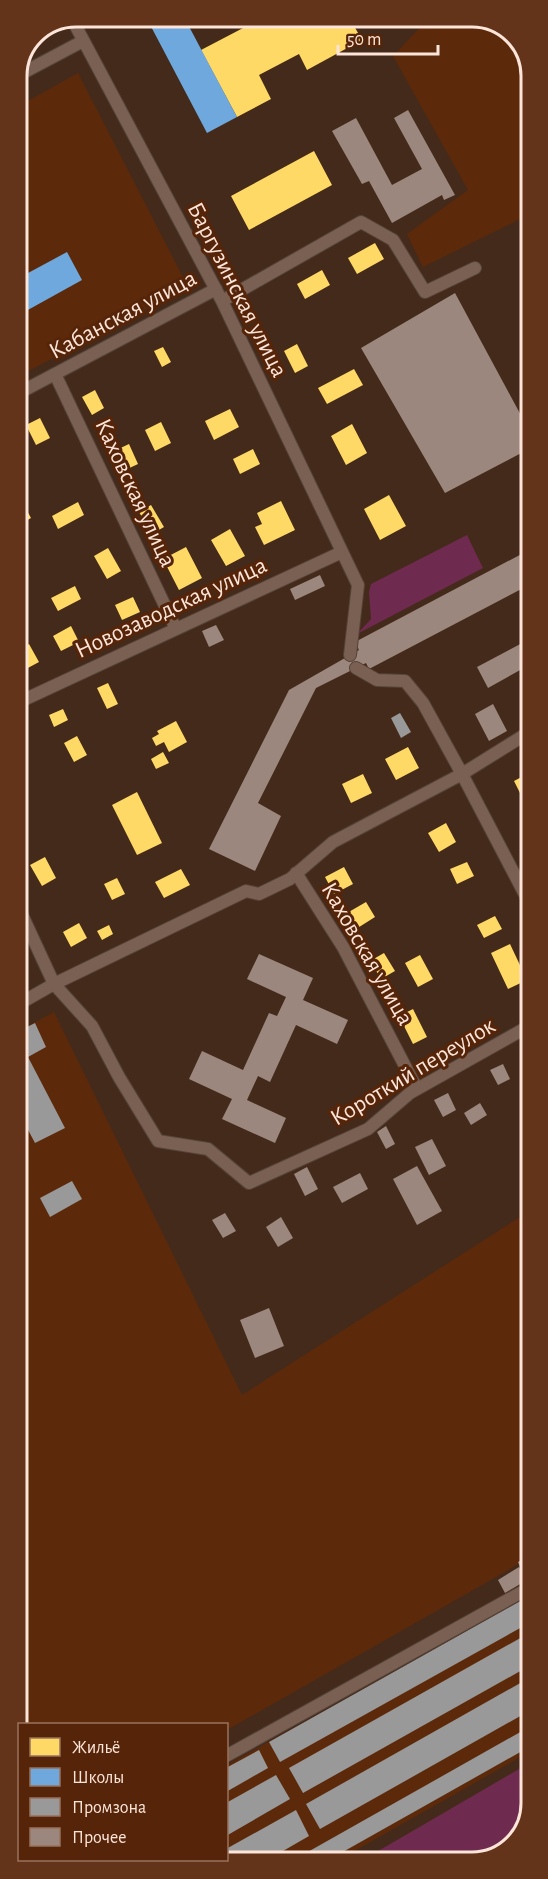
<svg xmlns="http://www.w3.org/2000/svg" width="548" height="1879" font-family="'Alegreya Sans',sans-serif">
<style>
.built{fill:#5c2a0b}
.green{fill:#6f2a4f}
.homes{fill:#ffd966}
.schools{fill:#6fa8dc}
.industry{fill:#999}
.building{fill:#9c877f}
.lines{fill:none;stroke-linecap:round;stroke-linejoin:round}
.street-casing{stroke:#574338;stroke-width:14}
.street{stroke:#796053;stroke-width:12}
.labels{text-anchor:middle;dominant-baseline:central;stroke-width:6;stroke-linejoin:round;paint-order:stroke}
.street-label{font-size:24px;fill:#fde5d9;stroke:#562509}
.rim{fill:none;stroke:#fde5d9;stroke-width:3}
</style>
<rect width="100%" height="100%" fill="#442a1a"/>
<path class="built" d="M430,17H479L511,32L530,64V214L423,267L407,234L468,190L393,56Z
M78,73L188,287L17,377V107Z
M54,1012L242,1395L531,1210V1557L227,1730L226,1724H20L19,1818L18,1815L17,1032Z
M531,1597V1751L335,1862H69L63,1860H226L227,1765Z"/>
<path class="green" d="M467,535L483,568L357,634L371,619L369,592L371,584Z
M531,1762V1803L517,1842L484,1861H361Z"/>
<path class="homes" d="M264,17H349L362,40L307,70L299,54L259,75L271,99L237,117L201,50Z
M314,151L332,185L249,230L231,196Z
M375,243L384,259L357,274L348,258Z
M322,270L330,285L305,299L297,284Z
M297,344L308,366L295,373L284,351Z
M163,347L171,362L162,367L154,351Z
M354,369L363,385L327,404L318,388Z
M95,390L104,408L92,415L82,397Z
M230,409L239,427L214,440L205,421Z
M40,418L50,438L36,445L26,425Z
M161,422L171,443L155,451L145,430Z
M352,424L367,453L346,465L331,436Z
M129,444L138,464L121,472L112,452Z
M253,449L260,464L240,474L233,459Z
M389,495L406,526L380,540L364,509Z
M281,501L295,530L264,545L255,527L262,524L257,513Z
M78,502L84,515L58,529L52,516Z
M24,505L31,518L19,525L17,509Z
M151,505L164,527L152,534L139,512Z
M230,529L245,556L226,566L211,540Z
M186,547L202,578L179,590L163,559Z
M108,548L121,571L107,579L94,556Z
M75,586L81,599L58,611L51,598Z
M133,597L140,612L122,620L115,605Z
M71,626L79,642L61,651L53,636Z
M29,644L39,662L26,669L17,651Z
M108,683L118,704L107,709L97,688Z
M63,709L68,720L54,727L49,715Z
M176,721L187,742L169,752L164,742L156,746L152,738L159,734L157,731Z
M77,736L87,755L74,762L64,743Z
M408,747L419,768L396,780L385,759Z
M163,752L169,763L156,769L151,759Z
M531,772V795L523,799L514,781Z
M363,774L372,793L351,803L342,784Z
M137,792L162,843L137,855L112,805Z
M446,823L456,842L439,852L428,833Z
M45,857L56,878L42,886L30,865Z
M467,862L474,876L457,884L450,869Z
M344,867L353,884L334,894L325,877Z
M181,869L190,885L164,898L155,882Z
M117,878L125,894L112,900L104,884Z
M366,902L375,917L356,929L347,913Z
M495,916L502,929L484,938L477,925Z
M79,923L87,938L71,947L63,932Z
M109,925L113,934L102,940L97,931Z
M510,944L527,980L508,989L491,953Z
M384,953L395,971L381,979L370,961Z
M420,955L433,979L418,987L405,963Z
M413,1009L427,1037L413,1044L399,1016Z"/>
<path class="schools" d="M146,17H184L237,117L207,133Z
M67,252L82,280L17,316V279Z"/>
<path class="industry" d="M400,713L411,732L401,738L391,718Z
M35,1023L46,1047L28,1057L65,1128L35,1143L17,1109V1032Z
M72,1181L82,1199L50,1217L40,1198Z
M531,1555V1564L521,1569L518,1562Z
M531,1595V1622L280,1762L269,1742Z
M531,1632V1665L303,1793L289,1768Z
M531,1677V1710L320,1829L306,1804Z
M531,1726V1746L325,1862H290Z
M259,1750L268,1768L226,1792V1768Z
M276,1775L290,1799L226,1836V1803Z
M296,1810L309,1836L264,1862H203L207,1860H226V1849Z
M63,1860H106L101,1862H69Z
M129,1860H186L182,1862H124Z"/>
<path class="building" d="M408,110L455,195L444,200L442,195L392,223L369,181L362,184L332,131L356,118L392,185L422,169L394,118Z
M455,293L531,434V448L445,493L361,348Z
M531,549V584L369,669L366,663L316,688L258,803L281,816L255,871L209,849L289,690L359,650L355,642Z
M320,575L325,586L295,600L290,589Z
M216,625L224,640L209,647L202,631Z
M526,641L531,649V664L488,688L477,667Z
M493,704L507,731L489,741L475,714Z
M259,954L313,978L303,1000L348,1020L337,1044L296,1025L270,1082L258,1076L247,1100L286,1118L275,1143L222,1119L232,1099L189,1079L202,1051L243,1070L269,1013L277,1016L286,997L247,979Z
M503,1064L510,1079L498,1085L490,1070Z
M448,1093L456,1110L443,1117L434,1100Z
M480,1103L487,1115L471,1125L464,1113Z
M386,1126L395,1144L386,1149L377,1132Z
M432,1139L446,1166L429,1175L415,1147Z
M417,1166L442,1211L417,1225L393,1179Z
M307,1167L318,1189L305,1196L294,1174Z
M360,1173L368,1189L342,1203L333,1187Z
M225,1213L236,1231L223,1238L212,1220Z
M281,1217L293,1238L278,1247L266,1227Z
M269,1308L284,1346L255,1358L240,1320Z
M519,1567L527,1580L505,1593L498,1580Z"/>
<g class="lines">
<defs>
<path id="street" d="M72,19L222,301L358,585L350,655
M17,76L83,41
M222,301L361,222L393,240L425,292L475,268
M55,374L176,629
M17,394L216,289
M356,668L377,680L405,681L423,703L462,774L531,731
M17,703L342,552
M296,873L343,947L417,1089
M17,904L54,984L92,1026L119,1077L158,1141L208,1149L249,1183L368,1129L410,1093L531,1025
M17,1005L54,984L246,891L259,894L290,879L333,842L462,774L531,906
M226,1756L531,1587"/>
</defs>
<use href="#street" class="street-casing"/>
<use href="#street" class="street"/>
</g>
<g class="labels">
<g class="street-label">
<text transform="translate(237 290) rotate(63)">Баргузинская улица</text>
<text transform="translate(123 315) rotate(-28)">Кабанская улица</text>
<text transform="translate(135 493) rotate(65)">Каховская улица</text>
<text transform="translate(171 608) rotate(-25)">Новозаводская улица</text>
<text transform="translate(367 954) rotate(60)">Каховская улица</text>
<text transform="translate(413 1072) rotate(-31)">Короткий переулок</text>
</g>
</g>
<path d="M0 0H548V1879H0ZM76 27H472A49 49 0 0 1 521 76V1803A49 49 0 0 1 472 1852H76A49 49 0 0 1 27 1803V76A49 49 0 0 1 76 27Z" fill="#63341a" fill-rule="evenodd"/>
<path class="rim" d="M76 27H472A49 49 0 0 1 521 76V1803A49 49 0 0 1 472 1852H76A49 49 0 0 1 27 1803V76A49 49 0 0 1 76 27Z"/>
<rect x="18" y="1723" width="210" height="138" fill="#562509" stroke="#99725c" stroke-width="1.5"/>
<rect x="30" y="1738" width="30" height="18" fill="#ffd966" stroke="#99725c" stroke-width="1.5"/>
<text x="72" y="1753" font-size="18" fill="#fde5d9">Жильё</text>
<rect x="30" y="1768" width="30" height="18" fill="#6fa8dc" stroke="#99725c" stroke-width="1.5"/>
<text x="72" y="1783" font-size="18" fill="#fde5d9">Школы</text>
<rect x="30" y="1798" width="30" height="18" fill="#999999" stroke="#99725c" stroke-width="1.5"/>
<text x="72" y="1813" font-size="18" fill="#fde5d9">Промзона</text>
<rect x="30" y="1828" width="30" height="18" fill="#9c877f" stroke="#99725c" stroke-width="1.5"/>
<text x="72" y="1843" font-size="18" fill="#fde5d9">Прочее</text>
<path d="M338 45v9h100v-9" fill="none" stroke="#fde5d9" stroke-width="3"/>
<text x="347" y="45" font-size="18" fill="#fde5d9" stroke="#562509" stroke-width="4.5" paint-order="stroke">50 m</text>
</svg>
